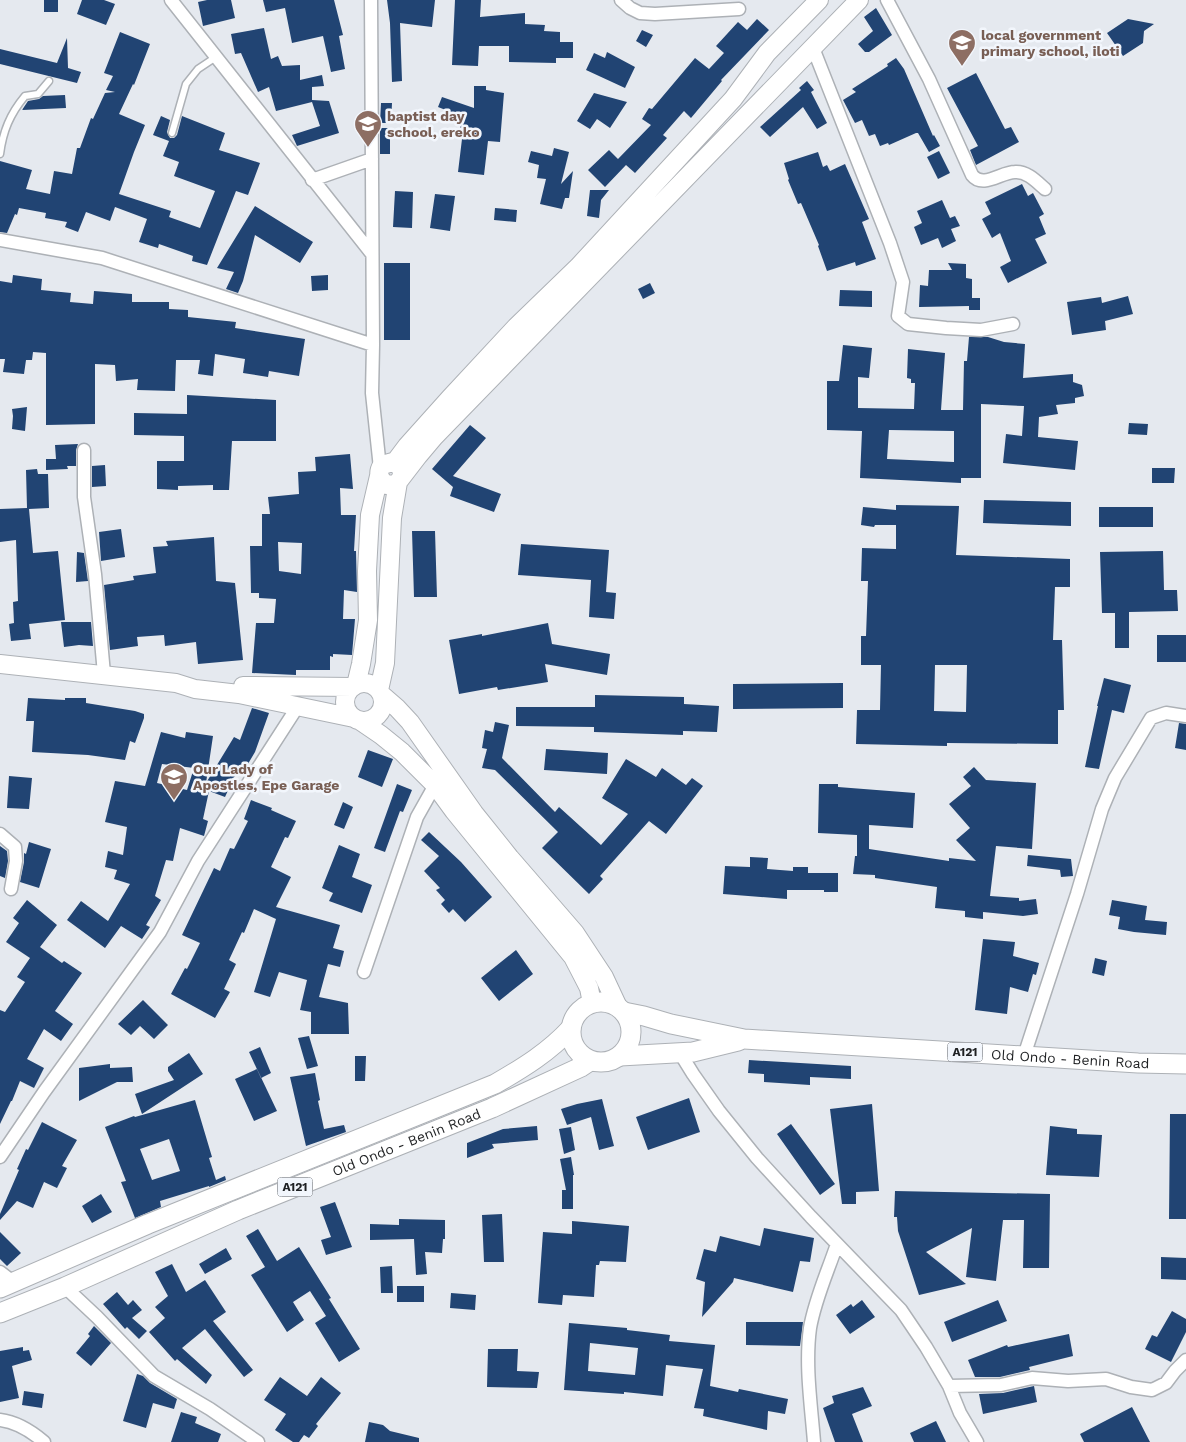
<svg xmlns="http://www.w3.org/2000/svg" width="1186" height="1442" font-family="'Work Sans',sans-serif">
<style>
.building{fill:#214473;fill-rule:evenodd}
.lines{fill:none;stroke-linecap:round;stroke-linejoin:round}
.lane-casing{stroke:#adb1b6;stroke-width:9}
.street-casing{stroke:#adb1b6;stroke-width:15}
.secondary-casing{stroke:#adb1b6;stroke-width:20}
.primary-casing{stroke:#adb1b6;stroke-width:21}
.lane{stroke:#fff;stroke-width:6}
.street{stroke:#fff;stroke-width:12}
.secondary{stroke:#fff;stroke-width:18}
.primary{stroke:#fff;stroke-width:19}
.labels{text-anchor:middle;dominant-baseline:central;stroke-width:5;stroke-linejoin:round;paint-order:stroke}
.shield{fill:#f2f6fc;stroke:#5e6164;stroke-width:1}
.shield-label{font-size:12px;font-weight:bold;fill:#1f2123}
.education-label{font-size:14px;font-weight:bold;fill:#785e54;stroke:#f2f6fc;text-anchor:start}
.street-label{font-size:14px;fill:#1f2123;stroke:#f2f6fc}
</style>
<rect width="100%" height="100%" fill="#e5e9ef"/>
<path class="building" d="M44,0H58V12H44Z
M82,0H104L115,4L106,25L77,14Z
M207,0H231L235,18L203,26L198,2Z
M263,0H334L343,35L339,36L345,69L331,72L323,36L292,43L285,8L266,12Z
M387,0H435L432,27L400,23L402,81L392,82L390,23Z
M455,0H481L480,17L525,13V24L545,25L544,31L560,32V42H573V58H556V63L509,62V46H479L478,66L452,65Z
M876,8L892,35L869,52H865L858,44L873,31L864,17Z
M757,19L769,30L721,80L722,81L691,118L684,111L663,135L667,138L635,173L626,165L605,187L588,170L609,150L618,159L651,125L642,119L649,108L652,109L695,58L709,69L724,53L716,46L738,22L747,30Z
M1128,19L1154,24L1144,31L1143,43L1123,56L1107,33Z
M264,28L271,59L278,56L282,66L300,65V80L322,75L324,86L312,87V100L329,101L339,133L297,146L292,135L320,126L312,102L276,111L269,87L258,92L241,53L235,54L231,34Z
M642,30L653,35L646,47L636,41Z
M120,32L150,44L134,85L133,84L119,114L145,125L134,152L119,194L171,211L169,217L200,228L215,191L174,176L179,162L163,156L169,141L153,135L161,116L170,120L167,132L170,138H174L177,135L182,116L225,133L219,150L260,163L248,195L236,191L207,265L192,261L193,256L159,244L158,248L139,242L147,219L115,207L110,221L86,212L78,232L65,227L67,222L45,218L46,213L19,208L17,215L15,214L7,233L0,232V161L32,170L26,189L50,194L54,171L72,174L77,148H80L91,118L93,119L105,93L115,92L106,90L113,76L104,73Z
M67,38L68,68L81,72L77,83L0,64V49L57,63Z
M607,52L635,67L625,88L586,70L594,53L605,58Z
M896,58L904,69L933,136L934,135L940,146L929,152L918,133H916L889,145L888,143L880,146L875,134L869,136L862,120L855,123L843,100L856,92L852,89L888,66L887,64Z
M976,73L1005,129L1011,127L1019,142L976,165L970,150L978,146L947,88Z
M807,81L814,90L811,92L827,123L817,129L803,107L770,137L760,127L801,90L799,88Z
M474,86H486V90L504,93L500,142L488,141L484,175L458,172L462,139L460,138L461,116L438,107L442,97L474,108Z
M594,93L627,102L610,128L597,119L590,129L577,121Z
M65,95L66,108L22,110L28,101L39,99L43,96Z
M381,103H392L391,123H380Z
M380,128H390V154H380Z
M554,148L569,152L561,184L573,171L569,198H565L562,209L540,204L546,179L537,178L539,165L528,162L531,151L552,156Z
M939,151L950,173L938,179L927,157Z
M818,152L823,167L827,165L830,171L845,164L869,219L862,222L876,259L856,266L855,262L827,271L818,246L819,245L801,203L798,204L788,180L789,179L784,163Z
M1022,184L1028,196L1033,193L1044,214L1039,217L1046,234L1035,239L1047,263L1008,283L1000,267L1011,261L1000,233L992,238L982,219L991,214L985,202Z
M590,190H609L601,200L599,218L587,216Z
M395,191L413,192L412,228L393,227Z
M435,194L455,196L450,231L430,228Z
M942,200L950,218L955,216L960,226L951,229L956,241L942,248L938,238L921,245L914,227L922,223L917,211Z
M255,206L313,242L300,263L255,235L243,281L238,293L226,289L234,272L217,268Z
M495,208L517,210L516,222L494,220Z
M384,263H410V340H384Z
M948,263L966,264V278L972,279V298H980V310H969V306L919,307L920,285L928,286L929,270H952Z
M13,275L42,279L41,290L71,293L70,302L93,304L94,291L132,294V302H169V309L188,310V317L236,322L235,328L305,339L299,376L269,371L268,377L243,373L245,359L215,354L213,376L198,374L200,360H176L175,391L137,390L138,379L116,381L115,365L95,364V424L46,425V353L33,352L32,360H26L24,374L3,372L5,359H0V281L12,283Z
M328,275V290L312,291L311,276Z
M650,283L655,293L643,299L638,289Z
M840,290L872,291V307L839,306Z
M1128,296L1133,314L1105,321L1106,330L1072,335L1067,302L1101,297L1102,303Z
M969,337H988L1004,342L1025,344L1023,378L1073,374V382L1082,385L1084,396L1075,398V403L1056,405L1058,414L1039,417L1038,437L1078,441L1075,470L1003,463L1006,434L1022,436L1024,406L981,404V478H961V483L860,478L862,431L827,430V381H839L843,345L872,348L869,378L858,377V408L914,409L915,383H911V379L907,378L908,349L945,353L941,410H963L964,361H967ZM889,430L954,431V462L887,459Z
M187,395L276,400V441H232L229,490H213V485L178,486V490L157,489V461H184V436L134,435V413L187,414Z
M27,407L25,431L12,429L13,416L12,409Z
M1129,423L1148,424L1147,435L1128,434Z
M470,425L486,438L453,476L501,494L494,512L450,496L453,487L432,469Z
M78,444L76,450V466H67L68,469L46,470V459H56L55,445Z
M350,454L353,489L340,488L341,515H356L354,551H356L357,592L344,590L343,619H355L352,655L333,654V657L330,656V670H296V675L252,673L256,623H274L276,599L259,598V593H251L250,546H262V514H270L268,497L299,494L298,472L316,471L315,457ZM278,542L302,543L301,574L279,571Z
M105,465L106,486L92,487V466Z
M1152,468H1175L1174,483H1152Z
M37,469L38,474H48L49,508L29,509L33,553L58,551L65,620L29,624L31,639L11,641L9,624L14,623L13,602L18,601L16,540L0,542V509L27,508L26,470Z
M984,500L1071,502V526L983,523Z
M896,505L959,506L956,555L1070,559V587H1055L1053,640H1062L1064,710H1058V744L947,743V746L856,744L857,710H880L881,665H861V636H866L868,581H861L862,548L896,549V525H875L874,527L861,525L863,507L896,510ZM935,665H967L966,712L934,711Z
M1099,507H1153V527H1099Z
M121,529L125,557L101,561L99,532Z
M412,531H435L437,597H414Z
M214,537L216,581L235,583L243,660L198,664L196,642L165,646L164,635L137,637L138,646L110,650L104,585L134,580L133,576L156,573L153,547L168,546L166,541Z
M521,544L609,550L606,592L616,593L614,619L589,617L591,580L518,575Z
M1163,551L1164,590H1177L1178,611L1129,612V648H1115V613H1102L1100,552Z
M77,552L84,553L88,581L76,582Z
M61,622H91L93,646L79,645L64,647Z
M548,623L552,644L610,654L607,675L545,664L548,682L498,690L497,687L459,694L449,640L482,634V636Z
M1157,635H1186V662H1157Z
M1104,678L1131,685L1124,713L1112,710L1099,769L1085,767L1098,706H1097Z
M843,683V708L733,709V684Z
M595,695L684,697V704L719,706L717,732L683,731V735L594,732V727L516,726V707H595Z
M28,698L65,700V698H86V703L135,711L144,714V718L135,743L130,741L125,760L88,755L32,752L34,721H26Z
M252,708L269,713L255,752L242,774L237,771L225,797L209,791L203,819L208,821L204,836L180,828L173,861L166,860L155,896L161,900L146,925L150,927L142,939L121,926L105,948L67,920L81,901L108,921L130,884L114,879L117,870L105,867L108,851L123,855L127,827L105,822L115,781L145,786L161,732L185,738L186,732L213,736L206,783L234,737L240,740ZM162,764L194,768L187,790L157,783Z
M495,722L509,725L502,758L555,812L559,807L601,845L628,814L602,798L626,759L656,777L662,768L686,785L692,778L703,786L666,834L649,821L600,876L603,879L589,894L542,848L558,832L495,770L482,768L487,749L482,748L485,730L493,732Z
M1179,723L1186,724V750L1175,748Z
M546,749L608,753L607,774L544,770Z
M368,750L393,759L382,787L358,777Z
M974,767L986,780L1036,783L1032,849L996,846L990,896L1019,898V901L1036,899L1038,914L1023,916L983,912V919L965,917V911L935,908L937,887L875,878V875L853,874L855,856H857V835L818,833L819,784H838V787L915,793L913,828L869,825V849L949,861V858L976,861L956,840L970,828L949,804L971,786L963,777Z
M9,776L32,778L29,809L7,808Z
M397,784L412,790L403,812L400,811L385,852L374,848Z
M251,800L272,808L271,810L296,821L288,838L285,837L271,867L291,877L276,907L340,925L333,948L344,951L340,967L328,964L319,997L348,1003L349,1034H311V1012L300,1010L307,980L279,972L270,997L254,992L276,919L254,909L244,933L242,932L229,960L236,964L224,989L230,992L215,1018L171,994L185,968L187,969L200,943L182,935L214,868L220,871L230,848L234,849L248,821L244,819Z
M343,802L353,807L344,829L334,825Z
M429,832L461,862L492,897L465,922L453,909L449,913L441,904L445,900L436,890L440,888L424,871L439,856L421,840Z
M29,842L51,849L39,888L20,882L24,862V853L26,854Z
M339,845L360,854L352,877L372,885L362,913L329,901L333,893L322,888Z
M0,846L7,851L8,861L5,878L0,876Z
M1028,855L1071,859L1073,876L1061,877L1060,870L1027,866Z
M750,857L768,858L767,869L793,871V867H808V873H838V892H824V890H787V899L723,894L725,866L750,867Z
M27,900L57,925L40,947L62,963L64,961L82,973L55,1011L73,1024L61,1041L44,1029L27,1059L44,1068L34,1088L20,1081L12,1101H11L0,1124V1010L5,1012L25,982L17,977L30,958L6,942L19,923L13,918Z
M1112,900L1147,906L1145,920L1167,922L1166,935L1134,932L1118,929L1120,917L1109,915Z
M983,939L1015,942L1013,956L1039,963L1036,975L1033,974L1028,992L1010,987L1007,1014L975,1010Z
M516,950L533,974L499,1001L481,978Z
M1095,958L1107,961L1104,976L1092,973Z
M143,1000L168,1025L154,1039L140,1026L131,1035L118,1024Z
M309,1036L318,1066L307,1069L298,1038Z
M260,1047L271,1073L261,1078L249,1052Z
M189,1053L203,1074L142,1114L135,1094L174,1080L168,1071V1067Z
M355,1056H366L365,1081H355Z
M749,1060L851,1066V1079L810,1077V1085L764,1082V1074L748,1073Z
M110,1064V1068L132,1067L133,1082H117L79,1101V1068Z
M257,1069L277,1111L254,1121L235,1079Z
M315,1073L320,1100L318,1101L324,1129L344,1125L346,1132L306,1146L290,1077Z
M689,1098L700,1132L648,1150L636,1117Z
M602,1099L614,1146L599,1150L591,1117L567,1125L561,1109L577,1104Z
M195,1100L212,1157L209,1158L216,1180L225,1176L226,1180L209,1187V1186L160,1201L161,1207L135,1218L121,1182L126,1181L105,1127L134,1116L135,1117ZM169,1139L180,1171L152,1180L140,1149Z
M872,1104L879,1191L856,1192V1204H842L830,1109Z
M1170,1114H1186V1219H1169Z
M42,1122L77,1140L62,1166L67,1168L57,1188L44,1182L33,1208L17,1201L0,1220V1214L19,1170L17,1169L26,1149L28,1150Z
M791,1124L835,1184L820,1195L777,1134Z
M537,1126L538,1140L492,1144L494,1148L467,1158V1143L503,1129Z
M1050,1126L1077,1129V1134L1102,1135L1099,1177L1046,1175Z
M571,1127L575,1150L564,1154L559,1129Z
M571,1157L574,1175H573V1209H562V1190H566L560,1159Z
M895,1191L1050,1194L1049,1268H1023L1024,1220H1003L996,1281L966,1277L972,1228L926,1252L966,1284L919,1295L898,1231L897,1217H894Z
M101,1194L112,1212L92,1223L82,1206Z
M335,1202L352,1247L326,1255L321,1240L331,1237L320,1207Z
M502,1214L504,1262H484L482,1215Z
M399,1219L445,1220V1239H443L442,1253L425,1252L427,1274L416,1275L414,1239L370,1240V1224L399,1225Z
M572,1221L629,1226L626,1262L600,1261L599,1265H596L594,1297L563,1295L562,1305L538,1303L543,1232L572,1234Z
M764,1228L814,1238L810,1262L800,1261L793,1292L734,1278L733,1282L702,1317L705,1282L696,1279L704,1249L716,1252L720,1236L760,1246Z
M258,1229L277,1261L299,1247L331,1298L329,1299L360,1349L339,1362L315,1323L326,1316L310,1291L293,1302L304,1320L287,1332L251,1275L265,1267L246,1236Z
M0,1232L21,1253L7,1266L0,1259Z
M226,1248L232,1259L205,1274L199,1264Z
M1161,1257L1186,1258V1280L1161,1279Z
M172,1264L186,1292L205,1280L226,1312L213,1321L253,1370L244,1377L205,1329L182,1348L212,1375L206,1384L177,1359L175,1361L149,1332L165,1318L155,1307L168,1296L155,1272Z
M392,1266L393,1293H381L380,1267Z
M397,1286H424V1302H397Z
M117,1292L128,1305L133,1300L142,1310L132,1318L147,1331L139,1339L127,1327L125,1329L103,1304Z
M451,1293L476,1295L475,1310L450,1308Z
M862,1300L875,1317L850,1334L836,1315L851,1304L853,1307Z
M998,1300L1007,1321L952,1342L944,1322Z
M1172,1311L1186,1319V1332L1171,1362L1145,1349L1152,1335L1157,1337Z
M746,1322H803L800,1346L746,1345Z
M569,1323L627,1328V1330L670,1335L669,1341L715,1345L710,1386L738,1392L739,1389L788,1399L785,1414L768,1411L767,1430L703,1416L704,1409L694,1408L703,1369L666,1365L663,1396L624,1392V1394L564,1390ZM590,1343L638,1348L635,1375L588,1371Z
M94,1326L111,1343L91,1366L76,1353L90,1336L88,1334Z
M1069,1334L1073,1356L1029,1367L1030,1370L1000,1377H975L968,1360L1007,1345L1008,1347Z
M23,1347V1351L29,1350L32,1360L12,1366L19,1398L0,1402V1351Z
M488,1349H518L517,1371L539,1372L537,1388L487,1387Z
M137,1374L143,1376L150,1383L177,1399L174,1409L153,1403L146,1428L123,1421Z
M280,1377L307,1396L321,1377L341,1393L316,1424L318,1426L309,1438L304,1435L299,1442H293L275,1430L286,1414L264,1400Z
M1034,1386L1037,1402L983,1414L979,1394L1003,1393Z
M863,1387L872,1406L852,1414L863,1442H835L823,1408L834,1403L832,1396Z
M24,1391L44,1394L42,1408L22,1405Z
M1132,1407L1150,1442H1084L1080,1434Z
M181,1412L197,1417L195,1423L221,1434L218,1442H171Z
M936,1421L946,1442H914L910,1433Z
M369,1422L383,1425L390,1431L419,1438V1442H365Z"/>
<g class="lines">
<defs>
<path id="lane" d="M172,133L186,84L198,69L216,57
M0,154C3,131 10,114 25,96L38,94L49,81"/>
<path id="street" d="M171,0L372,254
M371,0L373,345L372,393L380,468
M621,0L630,8L640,13L655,14L739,9
M887,0L929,79L972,175C983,189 1001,172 1015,172C1027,171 1037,182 1045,189
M813,48L890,243L903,282L898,316L908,324L946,328L981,330L1013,324
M312,180L372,159
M0,240L102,258L373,345
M84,450V497L95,574L104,674
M0,834L15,847L16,861L11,889
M364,972L417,817L435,785
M680,1053L693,1074L719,1111L757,1158L811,1217L901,1310L926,1347L949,1386L960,1413L977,1442
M1024,1056L1077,894L1102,809L1115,778L1151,718L1166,713L1186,716
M0,1157L44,1092L160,932L198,861L298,706
M0,1272L13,1282
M65,1287L97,1317L154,1376L210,1409L258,1442
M949,1386L1001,1385L1032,1378L1068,1381L1106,1379L1131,1387L1152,1390L1166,1383L1175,1371L1186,1360
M0,1420C17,1422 31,1431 44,1442
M814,1442C811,1404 805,1365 810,1328C815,1299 828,1271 837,1244"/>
<path id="secondary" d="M395,462L407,446L450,398L516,327L578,267L733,99L767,53L819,0
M402,475L401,467L393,462L382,465C377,473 379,480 387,485L395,484L398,482L418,456L434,437L859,0
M0,664L176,683L195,689L239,694L354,718
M345 702a19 19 0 1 1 38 0a19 19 0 1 1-38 0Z
M356,685L361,664L368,620L367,571L370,515L379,476
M243,686L353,687
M379,690L385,663L392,518L398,482
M382,695L397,708L410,722L474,813L510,858L575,933L604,977L618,1007
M359,720L381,735L402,752L435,785L454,811L573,957L589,988L592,1003"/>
<g id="primary">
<circle cx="601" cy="1032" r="30"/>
<path id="s1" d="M624,1012L644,1016L671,1024L744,1039L1138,1063L1186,1064"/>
<path d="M620,1056L693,1052L738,1041"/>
<path d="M0,1288L148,1224L495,1084C523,1068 549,1052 571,1028"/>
<path id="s2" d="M0,1313L65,1287L238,1210L492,1108L581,1067L590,1061"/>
</g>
</defs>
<use href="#lane" class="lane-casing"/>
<use href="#street" class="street-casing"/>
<use href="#secondary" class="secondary-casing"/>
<use href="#primary" class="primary-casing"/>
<use href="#lane" class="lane"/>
<use href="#street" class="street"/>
<use href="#secondary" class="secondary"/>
<use href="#primary" class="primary"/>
</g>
<defs>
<symbol id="school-pin" viewBox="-11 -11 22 30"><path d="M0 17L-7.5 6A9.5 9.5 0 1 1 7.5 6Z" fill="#8d6e63" stroke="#f2f6fc"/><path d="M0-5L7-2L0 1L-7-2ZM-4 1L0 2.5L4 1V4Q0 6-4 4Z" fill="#fff"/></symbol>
</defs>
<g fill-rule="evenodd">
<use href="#school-pin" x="946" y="27" width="32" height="43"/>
<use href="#school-pin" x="352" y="108" width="32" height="43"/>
<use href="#school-pin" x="158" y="761" width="32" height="43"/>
</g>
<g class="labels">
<g class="shield">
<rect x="947.5" y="1042.5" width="35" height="19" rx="4"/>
<rect x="277.5" y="1177.5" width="35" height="19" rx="4"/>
</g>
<g class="shield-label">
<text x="965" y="1052">A121</text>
<text x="295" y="1187">A121</text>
</g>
<g class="education-label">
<text x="981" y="35">local government<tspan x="981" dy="16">primary school, iloti</tspan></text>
<text x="387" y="116">baptist day<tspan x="387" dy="16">school, ereko</tspan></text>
<text x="193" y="769">Our Lady of<tspan x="193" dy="16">Apostles, Epe Garage</tspan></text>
</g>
<g class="street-label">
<text stroke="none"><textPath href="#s1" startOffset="450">Old Ondo - Benin Road</textPath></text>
<text stroke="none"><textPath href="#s2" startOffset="441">Old Ondo - Benin Road</textPath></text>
</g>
</g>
</svg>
